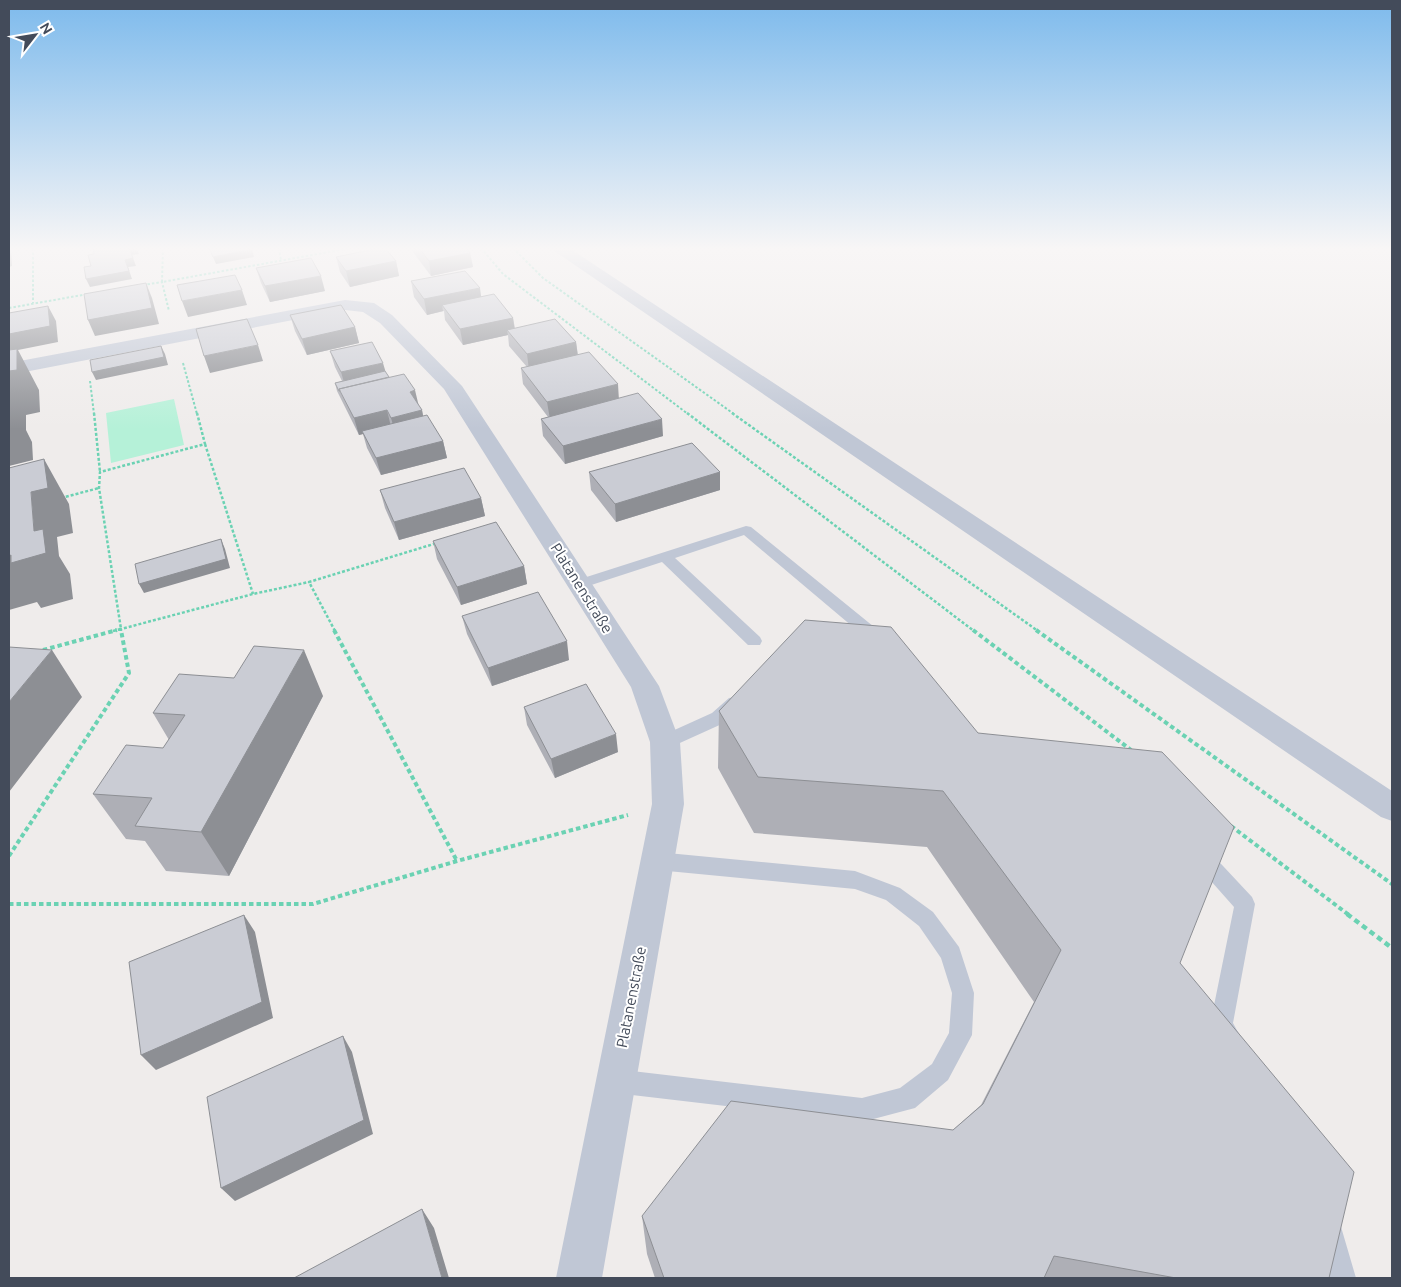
<svg xmlns="http://www.w3.org/2000/svg" width="1401" height="1287" font-family="Ubuntu,sans-serif">
<style>
.green{fill:#b5f1d8}
.lines{fill:none;stroke-linecap:round;stroke-linejoin:round}
.path-far3{stroke:#6bd2b3;stroke-width:2;stroke-dasharray:2.5 2;stroke-linecap:butt}
.path-far2{stroke:#6bd2b3;stroke-width:2.5;stroke-dasharray:3 2;stroke-linecap:butt}
.path-far1{stroke:#6bd2b3;stroke-width:4;stroke-dasharray:4.5 3;stroke-linecap:butt}
.path{stroke:#6bd2b3;stroke-width:4.5;stroke-dasharray:5.5 4;stroke-linecap:butt}
.lane{fill:#c0c7d5;fill-rule:evenodd}
.street{fill:#c0c7d5;fill-rule:evenodd}
.wall{fill:#aeafb6}
.shaded-wall{fill:#8d8f94}
.building{fill:#caccd4;stroke:#8d8f94}
.labels{text-anchor:middle;dominant-baseline:central;stroke-width:4;stroke-linejoin:round;paint-order:stroke}
.street-label{font-size:15px;fill:#434b5a;stroke:#fff}
</style>
<rect width="100%" height="100%" fill="#efeceb"/>
<path class="green" d="M174,399L184,445L111,463L106,413Z"/>
<g class="lines">
<path class="path-far3" d="M33,248V303
M163,248L162,282L351,248
M279,248L281,260
M481,248L503,274L688,414
M513,248L543,278L734,414
M143,285L162,282L169,311
M9,308L88,294
M183,363L197,414
M90,381L94,414"/>
<path class="path-far2" d="M94,413L100,472
M687,413L974,631
M732,413L1038,631
M205,444L253,594
M61,498L99,488
M113,631L121,629L99,488L100,472L205,444L197,413
M121,631V629L253,594L309,582
M335,631L309,582L437,543"/>
<path class="path-far1" d="M334,630L457,861
M973,630L1131,750
M1036,630L1392,884
M43,650L117,630
M1231,826L1349,915
M9,856L129,673L121,630
M9,904H313L457,861L628,815"/>
<path class="path" d="M1347,914L1392,948"/>
<path class="lane" d="M746,526L751,527L884,635L886,639L884,643H872L744,535L675,558L760,637L762,641L760,645H748L662,562L579,589L571,584L574,581Z
M735,697L741,698L744,703L724,723L671,747L665,749L659,747L656,742L659,737L712,713L729,698Z
M1202,848L1209,851L1252,897L1255,904L1233,1023L1239,1034L1235,1042L1227,1045L1219,1042L1210,1025L1234,907L1195,863L1192,857L1195,851Z
M657,852L855,871L900,888L933,912L959,947L974,993L972,1035L948,1080L915,1108L862,1122L615,1093L607,1089L603,1081L607,1073L615,1069L862,1098L900,1088L932,1064L949,1033L952,993L941,958L919,926L886,900L855,889L657,870L650,867L647,861L650,855Z
M1330,1216L1339,1220L1356,1278H1328L1317,1229L1321,1220Z"/>
<path class="street" d="M550,248H569L1392,791V821L1381,817Z
M345,300L374,303L392,315L462,386L659,686L680,742L684,804L602,1278H556L652,804L650,742L631,687L444,389L380,323L363,312L345,310L9,375V363Z"/>
</g>
<path class="wall" d="M410,248H466L470,253L473,267L431,276Z
M336,257L396,261L399,276L350,287L340,272Z
M256,268L325,291L270,302L261,283Z
M411,281L481,297L513,318L515,328L576,342L578,355L619,398L663,436L565,464L543,436L541,419L548,417L523,384L521,368L527,367L509,346L508,335L463,345L445,320L444,311L427,315L414,297Z
M290,315L355,327L359,343L307,355L295,331Z
M330,351L385,371L389,377L418,405L422,410L423,416L443,441L447,458L381,475L367,448L363,434L359,435L337,391L335,383L342,381L335,367Z
M589,472H720V490L616,522L591,490Z
M380,490L481,498L485,516L399,540L385,508Z
M433,541L524,566L527,584L461,605L437,559Z
M462,616L569,660L492,686L467,634Z
M323,696L229,876L166,871L145,841L126,839L93,794L163,748L169,740L153,713Z
M524,707L618,752L555,778L527,725Z
M719,711L978,733L1180,963L1329,1278H655L647,1254L642,1216L953,1130L981,1105L1034,1002L927,847L754,833L718,768Z"/>
<path class="shaded-wall" d="M9,248L19,249L11,250L12,266L9,267Z
M129,248H137L139,254L132,255L136,266L128,267L132,279L90,287L86,279L125,260Z
M252,249L254,257L216,264L213,257Z
M470,253L473,267L431,276L429,261Z
M396,261L399,276L350,287L346,271Z
M321,276L325,291L270,302L265,286Z
M146,283L152,298L159,324L95,336L88,320Z
M480,288L482,303L442,305L443,311L427,315L424,299Z
M242,290L247,305L188,317L182,301Z
M48,306L56,321L58,342L18,350L39,390L40,412L26,415V430L32,442L33,460L9,466V334Z
M513,318L515,333L507,330L508,335L463,345L460,329Z
M355,327L359,343L307,355L302,339Z
M576,342L578,358L529,370L527,354Z
M258,345L263,361L210,373L204,356Z
M161,346L165,354L168,365L96,380L92,372Z
M383,363L388,380L346,389L341,372Z
M618,384L619,401L550,419L547,402Z
M415,390L419,407L410,392Z
M387,410L391,427L362,431L363,434L359,435L354,418Z
M422,410L425,427L396,435L391,418Z
M662,419L663,436L565,464L563,446Z
M443,441L447,458L381,475L376,458Z
M44,459L69,504L73,533L57,537L59,556L70,574L73,599L41,608L37,602L9,610V556L34,531L31,492Z
M720,472V490L616,522L615,504Z
M481,498L485,516L399,540L394,522Z
M221,539L225,549L230,568L144,593L139,584Z
M524,566L527,584L461,605L457,587Z
M567,641L569,660L492,686L488,668Z
M52,650L82,697L9,792V702Z
M304,650L323,696L229,876L201,832Z
M616,734L618,752L555,778L551,759Z
M244,915L255,932L273,1018L156,1070L141,1055Z
M343,1036L352,1052L373,1134L235,1201L221,1188Z
M422,1209L434,1228L449,1278H442Z"/>
<path class="building" d="M93,248H129L133,258L125,260L129,271L86,279L84,267L91,266L88,255L94,254Z
M209,248H251L252,249L213,257Z
M380,248H385L396,261L346,271L336,257Z
M419,248H466L470,253L429,261Z
M311,258L321,276L265,286L256,268Z
M465,271L480,288L424,299L411,281Z
M235,275L242,290L182,301L177,285Z
M146,283L152,308L88,320L84,294Z
M494,294L513,318L460,329L442,305Z
M341,305L355,327L302,339L290,315Z
M48,306L50,326L9,334V313Z
M247,319L258,345L204,356L196,329Z
M555,319L576,342L527,354L507,330Z
M372,342L383,363L341,372L330,351Z
M161,346L164,357L92,372L90,360Z
M17,349V370L9,371V350Z
M589,352L618,384L547,402L521,368Z
M385,371L389,377L339,389L340,391H339L335,383Z
M404,374L415,390L410,392L422,410L391,418L387,410L354,418L339,389Z
M638,393L662,419L563,446L541,419Z
M427,415L443,441L376,458L362,431Z
M692,443L720,472L615,504L589,472Z
M44,459L48,488L31,492L34,531L43,529L46,553L11,563V555L9,556V468Z
M464,468L481,498L394,522L380,490Z
M496,522L524,566L457,587L433,541Z
M221,539L226,559L139,584L135,564Z
M538,592L567,641L488,668L462,616Z
M805,620L891,627L978,733L1162,752L1234,827L1180,963L1354,1172L1329,1278H1176L1054,1256L1044,1278H664L642,1216L731,1101L953,1130L983,1104L1061,950L943,791L758,777L719,711Z
M254,646L304,650L201,832L135,826L152,798L93,794L126,745L163,748L185,715L153,713L179,674L234,678Z
M9,647L52,650L9,702Z
M586,684L616,734L551,759L524,707Z
M244,915L262,1002L141,1055L129,962Z
M343,1036L364,1120L221,1188L207,1097Z
M422,1209L442,1278H294Z"/>
<linearGradient id="sky" x2="0" y2="1"><stop stop-color="#7dbaec"/><stop offset="0.58" stop-color="#f8f6f6"/><stop offset="1" stop-color="#f8f6f6" stop-opacity="0"/></linearGradient>
<rect width="1401" height="429" fill="url(#sky)"/>
<g class="labels">
<g class="street-label">
<text transform="translate(582 588) rotate(58)">Platanenstraße</text>
<text transform="translate(631 997) rotate(-79)">Platanenstraße</text>
</g>
</g>
<rect width="1401" height="1287" fill="none" stroke="#434b5a" stroke-width="20"/>
<g transform="translate(35 35) rotate(59)" stroke="#ffffff" stroke-width="4" paint-order="stroke">
<path d="M0-4L9 19L0 12L-9 19Z" fill="#434b5a"/>
<text y="-8" font-size="14" font-weight="bold" text-anchor="middle" fill="#434b5a">N</text>
</g>
</svg>
